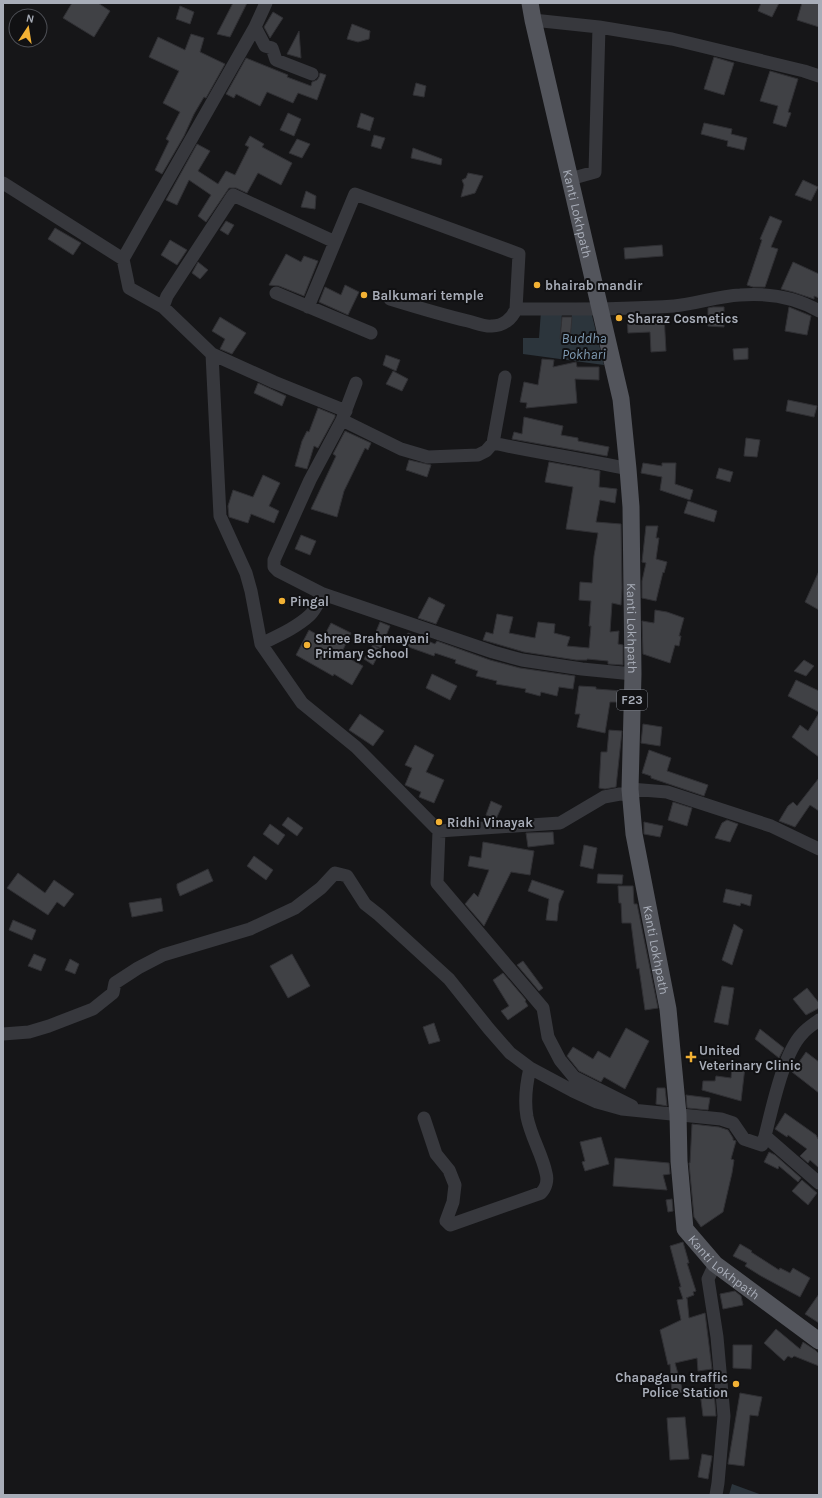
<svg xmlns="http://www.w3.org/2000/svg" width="822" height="1498" font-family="Karla,sans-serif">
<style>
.water{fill:#2c353c;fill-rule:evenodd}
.building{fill:#404145;stroke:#303034}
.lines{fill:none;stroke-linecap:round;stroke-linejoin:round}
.minor{stroke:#37383d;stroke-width:13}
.major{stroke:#53555c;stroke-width:17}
.poi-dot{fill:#f2b134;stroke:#111113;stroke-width:1.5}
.labels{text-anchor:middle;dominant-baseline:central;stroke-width:4;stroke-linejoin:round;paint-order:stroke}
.shield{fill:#111113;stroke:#7b7e86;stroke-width:1}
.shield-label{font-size:12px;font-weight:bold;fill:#a8adb8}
.street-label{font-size:13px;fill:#a8adb8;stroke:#111113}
.poi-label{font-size:13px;font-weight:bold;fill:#a8adb8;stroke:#111113;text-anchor:start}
.water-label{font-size:14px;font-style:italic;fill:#7f9bb3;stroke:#111113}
</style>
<rect width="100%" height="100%" fill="#161618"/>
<path class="water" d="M541,311H591L604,365L523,354V338H539ZM562,313L572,314L570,340L560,339Z
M732,1484L762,1495H729Z"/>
<path class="building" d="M72,3H98L110,11L94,37L63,18Z
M233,3H247L230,37L217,34Z
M761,3H779L772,17L758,11Z
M802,3H819V27L797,20Z
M180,6L194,12L190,24L176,19Z
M273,12L283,18L270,38L264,27Z
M352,24L370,31L369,39L358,42L347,39Z
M299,31L301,58L287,54Z
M191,34L204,38L200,52L225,64L206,98L204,97L194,114L184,136L162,174L155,170L169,141L166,139L180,112L163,103L179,71L149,57L158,37L185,50Z
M714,57L734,63L724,95L704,89Z
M246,58L288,75L287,77L311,86L312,82L317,80L319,77L320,73L326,75L317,100L298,93L293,103L267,92L260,106L236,94L234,98L226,94Z
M770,71L798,79L788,112L791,113L786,127L773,123L778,106L760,101Z
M416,83L426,86L424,97L413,95Z
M288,113L301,119L294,136L280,130Z
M361,113L374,118L370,131L357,127Z
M704,123L732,129L731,134L747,138L744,150L727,146L728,141L701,134Z
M374,135L385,138L381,149L371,146Z
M250,136L264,144L262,147L292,163L281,185L258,173L247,193L236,188H229L206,222L198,216L211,195L189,180L177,205L166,200L197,144L210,151L198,171L218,184L226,171L235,175L249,147L245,145Z
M297,139L310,144L302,158L289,153Z
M413,148L442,159L441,165L411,158Z
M468,173L483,176L475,193L461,197L464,185L462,180L466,178Z
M803,180L818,187L811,201L795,195Z
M306,191L316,196L315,209L301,207Z
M770,216L782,221L771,247L778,249L765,287H753L747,285L762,240L760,239Z
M226,221L234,225L228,235L220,230Z
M55,228L81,243L73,255L48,239Z
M170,240L187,250L177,265L161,255Z
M662,245L663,256L625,259L624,248Z
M286,254L301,262L304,256L318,261L304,296L279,286L269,285Z
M198,262L208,270L200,279L192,273Z
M793,262L819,274V298L814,296V299L793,292L781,289Z
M345,285L359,292L348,315L319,302L325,287L341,295Z
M713,307H724V327L708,326V308Z
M789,307L811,316L807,335L785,331Z
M664,315L666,351L651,352L650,332L628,333L627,316Z
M220,317L246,333L232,354L220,349L225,339L212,331Z
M562,317H572L570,340L560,339Z
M748,348V359L734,360L733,349Z
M386,355L400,360L396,371L383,365Z
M542,359L554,360L553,367L576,362L577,367H599V380L575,379L577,403L526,408L527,403L520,402L524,382L538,385Z
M393,371L408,379L402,391L386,384Z
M258,383L286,396L282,406L254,393Z
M788,400L817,406L814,417L786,411Z
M318,408L335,415V417L318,448L314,446L307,469L295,466L302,441L307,431L309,432Z
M524,417L563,426L561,435L578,438V441L609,447L607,456L512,439L514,432L522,434Z
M345,431L371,443L368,450L365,448L344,491L337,517L311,509L336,456L333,454Z
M746,438L760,440L757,457L744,456Z
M409,460L431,465L427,477L406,470Z
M549,462L600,471L599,487L617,489L615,503L600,500L596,522L621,524L622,588L621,605L612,603L610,632L619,631L618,644L623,645V665L608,664V661L587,659V660H576L524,652L483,640L486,632L493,634L497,614L513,617L509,633L535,638L538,622L555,624L554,633L570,637L567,646L589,648L591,626H589L591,601L579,600L580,582L592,583L594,556L598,533L566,529L573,487L545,482Z
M643,463L662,466V463H676L675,484L693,490L690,500L660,490L662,477L641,473Z
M719,468L733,472L730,482L716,478Z
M263,475L280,483L269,506L279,511L274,523L251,514L248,523L229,517L228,506L233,490L253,497Z
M688,501L717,511L714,522L684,513Z
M646,526H658L656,538H659L656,559L667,562L664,573L663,572L656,601L642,598V581L646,563L642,562Z
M301,535L316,541L310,555L295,549Z
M819,571V610L805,602Z
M429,597L445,605L436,624L418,618Z
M655,610L667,612L684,618L679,636H681L679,646L675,645L670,663L643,654L642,621L654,623Z
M380,622L390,626L381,648L371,644Z
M331,623L351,633L341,654L363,666L352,685L334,674L333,676L296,655L309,630L323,638Z
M408,633L435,644L437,641L490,660L520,668L575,676L573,689L559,687L557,696L541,692L540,696L525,692L526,689L496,684L497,681L476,676L478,671L455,663L456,660L435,653L434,656L403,645Z
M373,645L381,650L373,665L364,659Z
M804,660L814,666L806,676L794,671Z
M432,674L457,686L450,700L426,688Z
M796,680L819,691V712L788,696Z
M579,686L596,687V689L623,691L622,702H610L605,733L577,727L580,714H575Z
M819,713V757L792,737L800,725L808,731Z
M360,714L384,731L373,746L349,730Z
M643,724L662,727L660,746L641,743Z
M609,730L622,731L616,787L605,789L599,788L601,752H607Z
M415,745L434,755L426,772L444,780L434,803L419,797L421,792L405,785L412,768L405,765Z
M649,750L671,758L667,771L708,785L704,796L651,778V776L642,773Z
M819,778V811L810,805L795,827L779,821L788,806L793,802L797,806Z
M491,801L502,806L496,819L486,815Z
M673,802L692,808L687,826L668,820Z
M288,817L303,828L297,836L282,825Z
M727,820L738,824L730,842L715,838L722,823Z
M644,822L663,826L660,837L644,834Z
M270,824L285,835L278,845L263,834Z
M553,832L554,844L528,847L526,833Z
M483,842L534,851L530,875L511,872L484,926L465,904L474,893L478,897L489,870L468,866L470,856L481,858Z
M584,845L597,848L593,869L580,866Z
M254,856L273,870L266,880L247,866Z
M208,869L213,881L180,896L177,888V884Z
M18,873L45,893L54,880L74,894L64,907L57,902L48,915L7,888Z
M598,874L623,875L622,884L597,883Z
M532,880L564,891L559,903L557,921L546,920L549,899L528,891Z
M618,886H633L634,904H637L658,1008L645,1010L639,968L637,969L631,923H622L621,903H619Z
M726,889L752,895L750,906L741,903L740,906L723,902Z
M161,898L163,911L132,917L129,903Z
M13,920L36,930L32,940L9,930Z
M734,924L743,930L732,965L722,960Z
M34,954L46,959L41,971L28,966Z
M292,954L310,986L288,998L270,966Z
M70,959L79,964L75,974L65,970Z
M523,961L543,988L539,991L517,965Z
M503,973L526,1000L525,1001L528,1006L508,1020L501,1011L509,1006L493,980Z
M722,986L734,988L728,1025L714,1022Z
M807,988L819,1003V1008L806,1015L793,999Z
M434,1023L440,1041L429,1044L423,1027Z
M626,1028L649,1041L625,1089L604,1077L601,1082L579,1071L567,1056L573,1047L593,1059L598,1051L610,1058Z
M760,1029L784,1048L779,1058L755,1039Z
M806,1052L819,1062V1093L792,1072Z
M732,1065L745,1067L741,1101L702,1090L703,1081H715L716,1076L731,1078Z
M657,1088H665L667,1106L656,1104Z
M686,1095L710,1098L708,1110L687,1108Z
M785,1113L816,1135L818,1139L819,1137V1168L810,1160L808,1163L800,1156L807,1149L788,1135L787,1137L775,1129Z
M692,1124L719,1127L728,1130L733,1138V1140L736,1141L731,1159L734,1160L732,1173L723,1212L701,1227L694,1217L689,1163H690Z
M601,1137L609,1164L585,1171L582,1162L585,1161L580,1142Z
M769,1152L775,1155L801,1178L798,1182L779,1166L778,1169L764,1162Z
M615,1158L669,1163L670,1174L663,1175L667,1190L613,1186Z
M802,1180L817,1193L808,1205L792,1191Z
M672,1199L673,1211L668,1212L666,1200Z
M683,1242L689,1263H687L696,1291L693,1292L694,1295L686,1298H687L689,1318L705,1313L712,1369L698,1371L697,1358L675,1363L683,1392L672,1394L670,1364L668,1365L660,1330L681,1320L677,1300L683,1299L679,1287H681L670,1246Z
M740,1244L752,1251L751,1252L779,1270L780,1268L790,1273L793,1268L810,1278L800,1297L761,1276L745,1266L747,1263L733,1256Z
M735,1291L741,1296L743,1305L723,1309L720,1294Z
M819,1294V1323L805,1314Z
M776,1329L800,1349L803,1342L815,1350L819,1354V1366L794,1356L792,1358L788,1356L784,1361L764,1343Z
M733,1345H752L751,1369L733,1368Z
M714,1391L716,1416H703L700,1392Z
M740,1393L762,1397L758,1416L750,1415L744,1466L728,1464Z
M685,1417L689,1459L670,1460L667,1418Z
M702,1454L712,1456L708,1479L698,1477Z"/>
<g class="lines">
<path class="minor" d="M266,3L255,27L265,46L272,48L276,60L312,74
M533,20L599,27L672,39L804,71L819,76
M570,179L595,172L599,27
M3,183L123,259L129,288L163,307L212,354L220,516L246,573L251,591L261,644L302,703L356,747L439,831
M123,259L255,27
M276,293L371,333
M163,307L167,296L233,195L335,242
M308,307L355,194L519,254L516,309C512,319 503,326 492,326C485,327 476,323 468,321C442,315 416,307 390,299
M516,309C568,309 621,310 674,306C696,304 718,296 740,295C767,293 795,297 819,311
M212,354L274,382L346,411
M356,383L342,420L310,480L274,560V567L278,571L323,594L493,652L522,660L582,669L633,674
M342,420L401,449L428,457L478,455L486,451L493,443C538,453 584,459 628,469
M493,443L505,377
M261,644C277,636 296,628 310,615C316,609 319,601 323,594
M630,789L667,792L771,826L819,849
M632,798L629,795L620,794L604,797L560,823L439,831L437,883L543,1008L548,1037L560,1060L574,1077L632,1106
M819,1020C814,1024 807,1028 802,1034C783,1054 772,1109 765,1136L819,1183
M3,1034L29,1032L49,1026L93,1009L113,993L115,983L138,968L163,955L250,929L295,908L321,888L335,873L347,876L365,904L379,915L449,979L489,1029L510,1053L530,1068L573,1091L597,1102L622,1109L721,1119L733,1123L744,1139L762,1145L765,1136
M424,1118L436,1154L449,1170L455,1185L453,1202L446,1221L450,1225L541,1193C546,1188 548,1180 546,1173C542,1154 531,1137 527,1117C524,1100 526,1085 530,1068
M715,1264L708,1279L717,1337L724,1416L718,1483L716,1495"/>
<path class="major" id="s1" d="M530,3L533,20L621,399L628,469L631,507L633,674L630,789L634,834L668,1009L678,1114L679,1161L685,1229L715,1264L819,1341"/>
</g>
<g class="poi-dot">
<circle cx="537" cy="285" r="4"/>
<circle cx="364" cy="295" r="4"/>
<circle cx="619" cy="318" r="4"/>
<circle cx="282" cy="601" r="4"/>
<circle cx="307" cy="645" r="4"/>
<circle cx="439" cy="822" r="4"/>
<path d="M689 1051h4v4h4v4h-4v4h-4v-4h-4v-4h4z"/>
<circle cx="736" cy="1384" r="4"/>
</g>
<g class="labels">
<rect class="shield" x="617" y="690" width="30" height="20" rx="3"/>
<g class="shield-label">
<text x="632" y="700">F23</text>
</g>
<g class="street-label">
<text stroke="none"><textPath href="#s1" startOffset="216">Kanti Lokhpath</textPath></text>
<text stroke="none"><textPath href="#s1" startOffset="636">Kanti Lokhpath</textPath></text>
<text stroke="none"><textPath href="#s1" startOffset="960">Kanti Lokhpath</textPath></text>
<text stroke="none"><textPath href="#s1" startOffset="1296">Kanti Lokhpath</textPath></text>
</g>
<g class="poi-label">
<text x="545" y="285">bhairab mandir</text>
<text x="372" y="295">Balkumari temple</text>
<text x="627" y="318">Sharaz Cosmetics</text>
<text x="290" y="601">Pingal</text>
<text x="315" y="638">Shree Brahmayani<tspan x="315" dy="15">Primary School</tspan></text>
<text x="447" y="822">Ridhi Vinayak</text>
<text x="699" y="1050">United<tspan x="699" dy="15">Veterinary Clinic</tspan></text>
<text x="728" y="1377" text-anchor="end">Chapagaun traffic<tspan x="728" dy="15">Police Station</tspan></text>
</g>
<g class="water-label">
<text x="584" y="338">Buddha<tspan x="584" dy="16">Pokhari</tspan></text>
</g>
</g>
<rect width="822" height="1498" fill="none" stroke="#a8adb8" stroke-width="8"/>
<g transform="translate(28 28) rotate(12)"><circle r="19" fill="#111113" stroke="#4d4f55"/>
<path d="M0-3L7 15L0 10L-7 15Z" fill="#f2b134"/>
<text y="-6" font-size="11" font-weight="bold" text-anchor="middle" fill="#a8adb8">N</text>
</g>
</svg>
